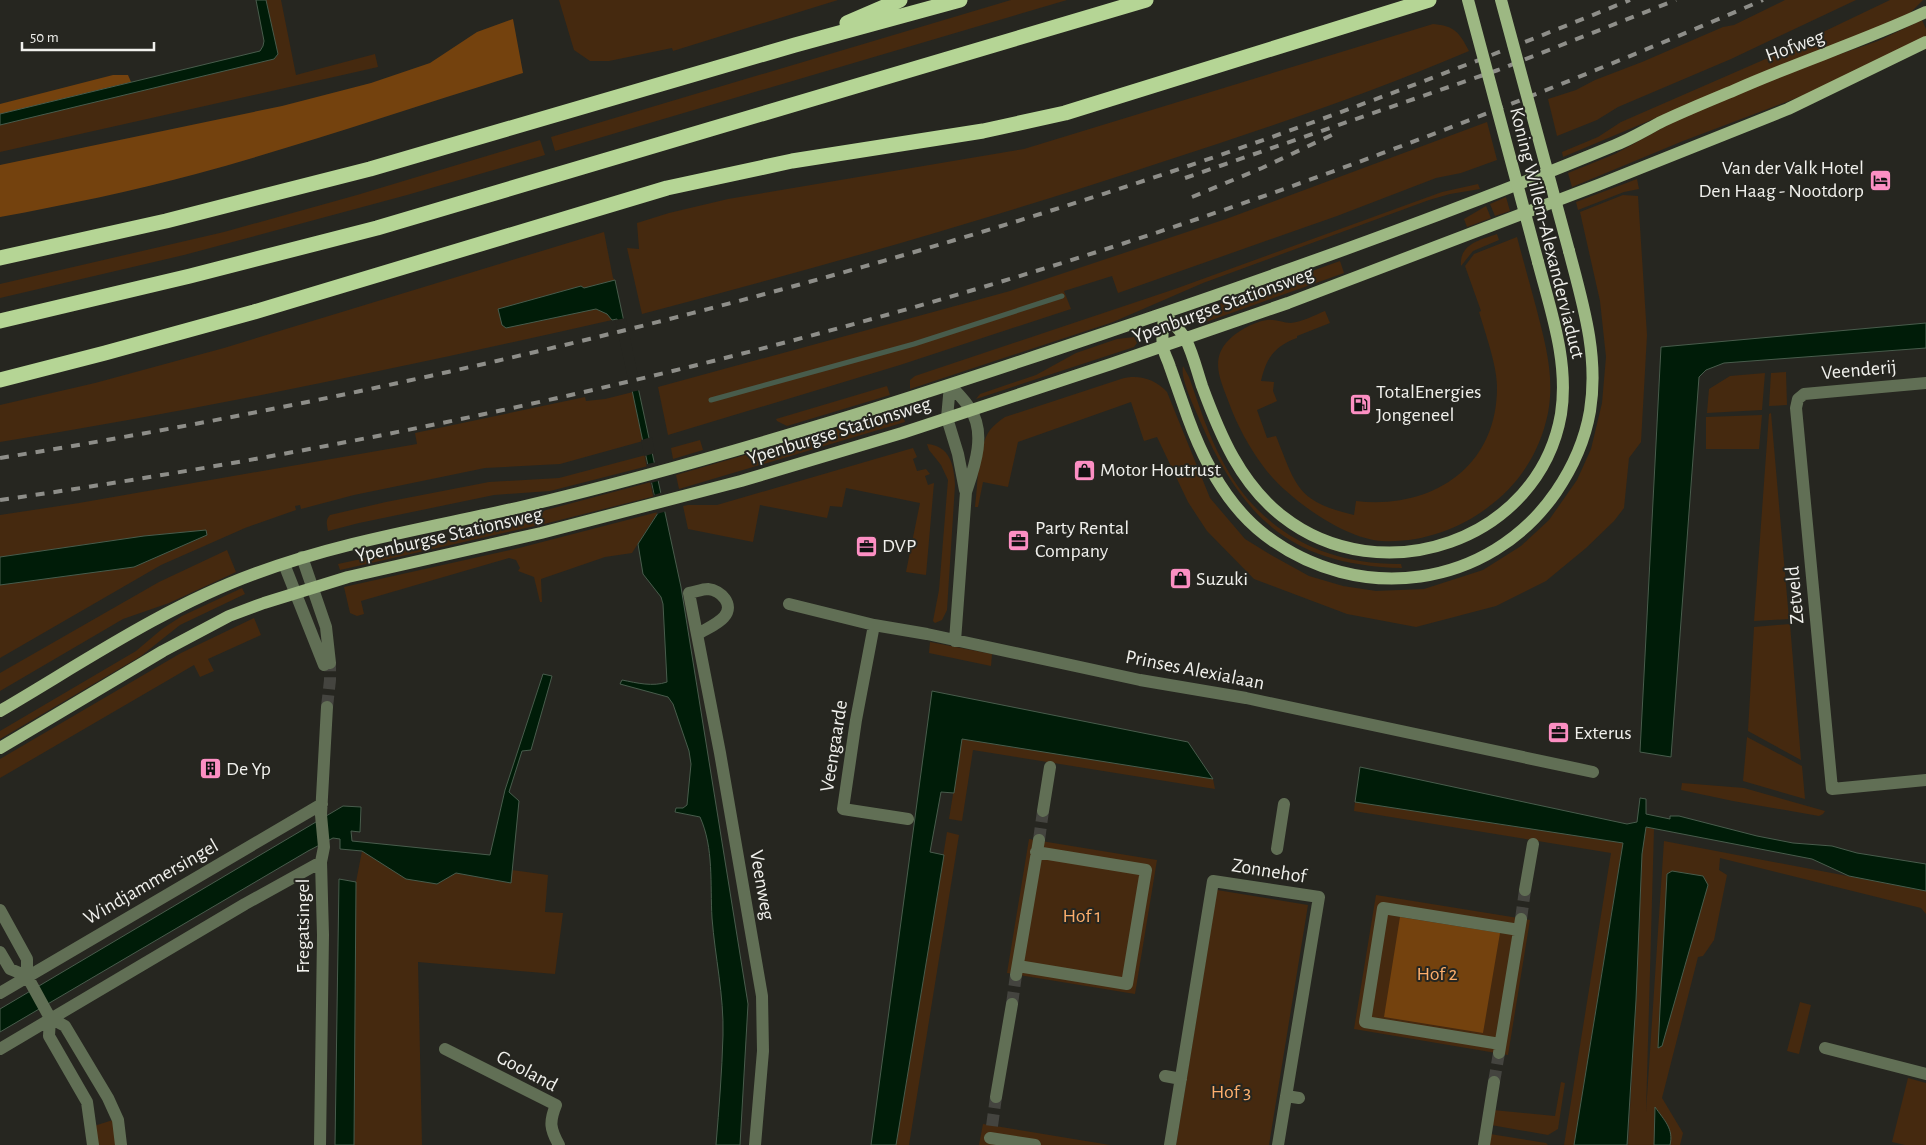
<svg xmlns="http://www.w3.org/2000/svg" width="1926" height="1145" font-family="'Alegreya Sans',sans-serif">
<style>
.green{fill:#45290f}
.forest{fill:#74420e}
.water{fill:#001c08;stroke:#485c4c}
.pier{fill:#262620}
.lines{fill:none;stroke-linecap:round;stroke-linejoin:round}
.stream{stroke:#485c4c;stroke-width:5}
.minor-tunnel{stroke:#44443f;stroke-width:12;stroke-dasharray:12 6;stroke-linecap:butt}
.minor{stroke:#616f55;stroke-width:12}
.major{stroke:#9db883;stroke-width:12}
.highway{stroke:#b5d595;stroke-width:15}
.rail{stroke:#8e8e89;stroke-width:4;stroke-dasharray:9 9;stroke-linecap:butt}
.major-bridge{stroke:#9db883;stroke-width:12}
.labels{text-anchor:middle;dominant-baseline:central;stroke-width:4;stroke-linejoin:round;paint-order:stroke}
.street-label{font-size:20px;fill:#f0f0ec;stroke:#262620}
.poi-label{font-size:20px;fill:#f0f0ec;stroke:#262620;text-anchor:start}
.park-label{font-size:20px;fill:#fcae6c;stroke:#262620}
</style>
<rect width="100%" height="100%" fill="#262620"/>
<path class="green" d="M266,0H281L296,75L375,54L378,67L0,152V125L274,59L278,54Z
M559,0H838L673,51L672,48L609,61H590L574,50Z
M1011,0H1067L555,151L551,137Z
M1785,0H1856L1731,59L1618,107L1597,120L1557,136L1548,99L1576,90L1595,80L1642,62L1723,27L1734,25Z
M1890,0H1923L1910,13L1852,39L1770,70L1563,157L1562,152L1598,137L1621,122L1777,54Z
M1922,20L1926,29V38L1810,93L1683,141L1572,187L1568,173L1615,154L1686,115L1817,62L1878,41Z
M1433,24C1455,26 1459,32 1469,51C1369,94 1266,128 1162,162C990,219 817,268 642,314L627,248L639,249L637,223L669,213L728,199L1024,149Z
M1487,122L1497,160L1461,173L1436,178L1337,216L1118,293L1112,276L1064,291L1071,309L900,365L668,435L658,387L1010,291L1226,219Z
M540,140L545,155L407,195L184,255L0,298V284L224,232L357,195Z
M1637,179L1639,189L1624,192L1578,210L1576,202Z
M1478,184L1480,189L1450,194L1429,200L1203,283L1113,322L910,389V380L915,376L1175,289L1442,192Z
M1623,195L1638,196L1647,335L1641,442L1629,458L1624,508L1614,521L1586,548L1546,581L1496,606L1416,627L1347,614L1254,579L1207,531L1188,502L1157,437L1144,441L1131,402L1018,442L1008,487L983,482L978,507H975C978,486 977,448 990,430C994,425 999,421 1005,417L1121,379C1138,374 1155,379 1167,392L1210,498L1245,539L1271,555L1309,576L1343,586L1376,591L1424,589L1483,570L1521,546L1549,520L1577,480L1591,449L1602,403L1606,357L1600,301L1580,212Z
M1506,197L1510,211L1495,216L1490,204Z
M1486,206L1491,218L1467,227L1464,219Z
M604,232L613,278L615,280L584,288L581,286L498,309L506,328L596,309L607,314L612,320C409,366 205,409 0,442V405L95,383L224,348Z
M1497,234L1499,240L1473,251L1461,266C1459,244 1480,240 1497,234Z
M1517,237C1523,260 1530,284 1536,307C1545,342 1555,376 1548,413C1540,452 1519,485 1487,508C1458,530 1419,543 1382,541C1344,539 1285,497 1263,466C1249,447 1237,425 1229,403C1222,383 1210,362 1226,343C1235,332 1253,322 1267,320C1275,319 1283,323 1291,323C1302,322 1315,315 1325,311L1330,323L1297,336V338C1274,346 1266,359 1261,381L1274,382L1273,391L1277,401L1257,410L1267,438L1276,436C1296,486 1297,502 1354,515L1356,501C1432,510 1498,467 1497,386C1497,366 1485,332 1479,312L1481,311L1465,266L1474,254Z
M1340,261L1344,273L1206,322L1201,318L1202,313L1214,306Z
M1134,337L1137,343L1134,347L976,399L980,394L1036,375L1076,353L1117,339Z
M1183,366L1189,377C1199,405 1208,435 1223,462C1259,531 1324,565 1401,564L1402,568C1293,565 1243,520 1201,423C1196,410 1180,380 1183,366Z
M1786,372L1787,405L1769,406L1771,373Z
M1765,373L1762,410L1707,413L1709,389L1730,376Z
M887,386L890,395L787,426L777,421L776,419Z
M633,392L643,441L560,464L485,468L354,495L301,509L300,505L295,506L296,510L245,528L161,565L0,658V585L134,567L207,535V532L205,530L144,536L0,557V515L79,503L417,444L415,433L585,397L586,401L605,399Z
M901,410L905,422L679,489L676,475Z
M1771,413L1789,619L1754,621L1769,414Z
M1762,415L1759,449H1706V417Z
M700,440L703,450L673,459L671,448Z
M927,444C950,446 954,465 955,485L947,610L942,620L935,623L933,621L939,590L948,480L941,465L929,450Z
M913,448L917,457L913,459L917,471L926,469L930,474L925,476L928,485L934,483L926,575L906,572L920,503L846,488L842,507L830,506L827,518L760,505L753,542L688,529L683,506L688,505H717Z
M646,455L648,466L550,491L494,495L359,523L328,531C327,525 325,520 330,515L386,502L489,482L559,478Z
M651,482L655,496L548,523L340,570L338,564L500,529L546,510Z
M658,512L632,553L605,557L541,579L542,602H540L534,577L518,571L520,568L516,560L509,558L361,601L364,614L357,616L350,613L344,587L519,548Z
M227,550L236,572L169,603L123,619L0,691V673L159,582Z
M242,588L245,594L180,625L141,656L0,739V731L136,651L162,629L182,616Z
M254,618L261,635L208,659L214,671L200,677L194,665L0,778V759L181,653Z
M1790,624L1801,760L1748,731L1754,627Z
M930,642L992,654L991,666L929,653Z
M1747,737L1802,766L1805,799L1743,781Z
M962,739L1213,779L1215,789L973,750L962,821L949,819Z
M1682,783L1744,788L1825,811L1823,814L1819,816L1733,801L1681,790Z
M1355,802L1623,843L1574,1145H1564L1611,853L1354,811Z
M1646,827L1654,829L1646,1112L1664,841L1926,891V914L1921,908L1720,858L1719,870L1727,875L1714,940L1703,956L1698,957L1662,1098L1683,1133L1680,1145H1628L1636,1000L1642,854Z
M947,832L959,835L909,1145H896Z
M1029,839L1157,860L1135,994L1007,973Z
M362,851L406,878L437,884L456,873L510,883L512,870L548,875L545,912L563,913L555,974L418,962L422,1145H354L356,882Z
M1217,890L1308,905L1269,1145H1176Z
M1376,895L1530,920L1508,1055L1354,1029Z
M1800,1002L1811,1005L1799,1054L1787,1051Z
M1908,1078L1926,1083V1145H1905L1892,1142Z
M1561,1082L1565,1083L1558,1129L1548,1135L1491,1125L1493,1110L1555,1116Z
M113,1120L117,1145H97L94,1126Z
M983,1124L1110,1145H979Z
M1490,1134L1546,1143L1548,1145H1488Z"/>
<path class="forest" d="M513,19L523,73C414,107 306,144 196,174C132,191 66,205 0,217V165L282,106L371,83L430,63L477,32Z
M113,75H128L131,82L0,114V104Z
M1400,917L1500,933L1483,1033L1384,1017Z"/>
<path class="water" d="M256,0H266L278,54L274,59L0,125V114L260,51L263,46L264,41Z
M615,280L681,587L748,1004L740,1145H716C719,1108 722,1072 723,1035C724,995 715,957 712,918C710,884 714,848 700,817L675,812L676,808H683L687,805L691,764L689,751L673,704L668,697L620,684L622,680C637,683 653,687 667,682L663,604L661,597L643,574L638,544L658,513L617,319L612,320L607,314L596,309L506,328L502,325L498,309L581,286L584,288Z
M1926,323V348L1724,363L1706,370L1699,377L1671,757L1640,752L1661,347Z
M206,530L207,535L134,567L0,585V557L144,536Z
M543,674L552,676L531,750L522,751L509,792L519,801L511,883L456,873L437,884L406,879L362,851L340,849V839L333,838L308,851L0,1032V1009L343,806L361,807L360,832L351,831L352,841L490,855L505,790Z
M932,691L1188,742L1213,779L962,739L954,793L941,792L930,852L944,855L896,1145H871Z
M1360,767L1627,824L1637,822L1640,798L1646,799V814L1670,819V816H1679L1757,836L1793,843L1832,846L1857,853L1926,864V891L1849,876L1812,859L1646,827L1642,854L1636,1000L1627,1145H1574L1623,843L1355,802Z
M1672,871L1703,876L1708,885L1662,1046L1658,1048L1667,874Z
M339,879L356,882L354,1145H335Z
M1655,1107C1664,1120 1674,1129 1670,1145H1654Z"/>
<path class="pier" d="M626,318L641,390L631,392L615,320Z
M652,437L655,453L645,456L647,464L657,462L661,480L651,483L654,495L663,492L667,511L657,514L641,440Z"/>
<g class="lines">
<path class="stream" d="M711,400L914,344L1062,296"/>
<path class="minor-tunnel" d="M327,707L330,680V663
M1039,840L1043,811
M1521,919L1525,890
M1012,1004L1016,975
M1494,1082L1499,1053
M992,1126L996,1097"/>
<path class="minor" d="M1926,383L1804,394L1798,399L1796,408L1832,789L1926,780
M950,385C957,393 965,400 970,409C987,433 974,468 966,492L955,641
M950,385L947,418L958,454L965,490
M302,557L326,627L330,663
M284,564L324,665
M789,604L874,625L927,634L1140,680L1246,698L1593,772
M874,625L856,720L843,809L908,819
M698,634C706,629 718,624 724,617C735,605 721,590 708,589C702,589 695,592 689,593L720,753L762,996L763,1051L755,1145
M1043,811L1050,767
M1277,849L1284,804
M1525,890L1533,844
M0,910L27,959V976L50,1018L49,1036L87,1102L93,1145
M0,952L10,969L27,976
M1018,966L1127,984L1146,870L1036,852
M1016,975L1039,840
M0,993L322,804
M50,1018L65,1026L108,1098L118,1120L121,1145
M1500,1044L1365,1022L1383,908L1519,930
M1825,1048L1926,1074
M0,1049L245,904L321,862
M445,1049L556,1105C549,1122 550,1129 559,1145
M1499,1053L1521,919
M1165,1076L1181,1079
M1286,1096L1299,1098
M996,1097L1012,1004
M990,1138L1035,1145
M320,1145L323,935L321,862L324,847L321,815L327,707
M1170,1145L1213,881L1319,897L1278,1145
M1484,1145L1494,1082"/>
<path class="major" d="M1164,314C1164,324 1161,337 1163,347C1164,354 1168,360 1170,367C1176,384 1182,401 1188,418C1204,462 1227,506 1265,535C1358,606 1489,589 1556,492C1573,467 1585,440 1590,411C1599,356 1583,304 1569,251
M1164,314C1171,322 1181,330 1186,340C1193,354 1197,371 1202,386C1220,435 1240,483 1282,516C1381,594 1539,541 1561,414C1569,362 1551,312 1538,262
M0,711C82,663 164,607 254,574C342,541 434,527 525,506C622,483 718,456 814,427C909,399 1004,367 1099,335C1272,277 1444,216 1613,146C1629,140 1644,131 1659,123C1684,111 1709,101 1735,90C1798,62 1864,41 1926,12
M0,748L163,651L229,616L264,603L348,577L541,533L741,481L902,433L1111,364L1288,303L1598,185L1788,109L1926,42"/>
<path class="highway" d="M847,23L900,0
M0,258L166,221L370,169L795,45L960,0
M0,321L190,276L377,228L1146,0
M0,380L105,353L254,312L667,188L792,161L983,131L1065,113L1429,0"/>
<path class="rail" d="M1185,178L1498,70L1676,0
M1192,197L1262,168L1336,133
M0,458C384,396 764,305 1134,184C1302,129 1467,66 1630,0
M0,500C350,450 698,375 1036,271C1284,195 1526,102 1763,0"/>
<path class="major-bridge" d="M1468,0L1538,262
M1501,0L1569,251"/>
</g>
<defs>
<symbol id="hotel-square" viewBox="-11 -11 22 22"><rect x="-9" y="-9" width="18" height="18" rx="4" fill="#fc8fc3" stroke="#262620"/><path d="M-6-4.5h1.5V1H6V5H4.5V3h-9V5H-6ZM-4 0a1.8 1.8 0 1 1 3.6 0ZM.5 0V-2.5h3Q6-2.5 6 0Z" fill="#111"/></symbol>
<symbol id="fuel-square" viewBox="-11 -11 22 22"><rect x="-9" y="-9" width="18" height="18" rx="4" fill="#fc8fc3" stroke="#262620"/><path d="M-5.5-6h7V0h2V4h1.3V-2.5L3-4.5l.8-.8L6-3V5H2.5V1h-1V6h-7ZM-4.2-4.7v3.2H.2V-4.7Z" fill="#111"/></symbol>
<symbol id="shop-square" viewBox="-11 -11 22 22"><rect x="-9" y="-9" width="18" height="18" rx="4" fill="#fc8fc3" stroke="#262620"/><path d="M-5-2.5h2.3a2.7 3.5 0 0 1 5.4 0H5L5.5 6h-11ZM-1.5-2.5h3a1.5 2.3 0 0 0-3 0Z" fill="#111"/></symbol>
<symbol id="office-square" viewBox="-11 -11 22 22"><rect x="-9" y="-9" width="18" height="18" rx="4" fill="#fc8fc3" stroke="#262620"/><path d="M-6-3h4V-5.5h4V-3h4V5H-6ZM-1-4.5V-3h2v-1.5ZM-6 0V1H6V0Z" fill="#111"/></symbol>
<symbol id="building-square" viewBox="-11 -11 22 22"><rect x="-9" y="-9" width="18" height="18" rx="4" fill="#fc8fc3" stroke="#262620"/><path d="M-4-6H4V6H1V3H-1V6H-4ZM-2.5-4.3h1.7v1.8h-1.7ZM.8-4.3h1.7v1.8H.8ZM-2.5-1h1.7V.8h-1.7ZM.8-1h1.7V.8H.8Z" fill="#111"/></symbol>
</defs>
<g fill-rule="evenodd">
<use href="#hotel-square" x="1868" y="168" width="25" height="25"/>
<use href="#fuel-square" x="1348" y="392" width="25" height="25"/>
<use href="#shop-square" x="1072" y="458" width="25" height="25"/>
<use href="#office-square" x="1006" y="528" width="25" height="25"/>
<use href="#office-square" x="854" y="534" width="25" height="25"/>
<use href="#shop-square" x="1168" y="566" width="25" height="25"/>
<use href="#office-square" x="1546" y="720" width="25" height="25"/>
<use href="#building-square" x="198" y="756" width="25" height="25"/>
</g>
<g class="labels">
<g class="street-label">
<text transform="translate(1795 46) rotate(-20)">Hofweg</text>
<text transform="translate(1547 233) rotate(76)">Koning Willem-Alexanderviaduct</text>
<text transform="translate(1223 305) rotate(-20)">Ypenburgse Stationsweg</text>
<text transform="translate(1859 370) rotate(-5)">Veenderij</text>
<text transform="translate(839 431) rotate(-17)">Ypenburgse Stationsweg</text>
<text transform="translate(449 535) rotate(-13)">Ypenburgse Stationsweg</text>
<text transform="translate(1795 595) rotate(-95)">Zetveld</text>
<text transform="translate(1195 670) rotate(11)">Prinses Alexialaan</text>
<text transform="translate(834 746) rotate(-81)">Veengaarde</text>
<text transform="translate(1269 871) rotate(9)">Zonnehof</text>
<text transform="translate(151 882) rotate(-30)">Windjammersingel</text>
<text transform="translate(762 885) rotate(80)">Veenweg</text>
<text transform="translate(303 926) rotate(-90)">Fregatsingel</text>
<text transform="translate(527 1071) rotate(28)">Gooland</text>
</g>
<g class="poi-label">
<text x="1864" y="168" text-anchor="end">Van der Valk Hotel<tspan x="1864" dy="23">Den Haag - Nootdorp</tspan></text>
<text x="1376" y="392">TotalEnergies<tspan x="1376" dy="23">Jongeneel</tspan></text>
<text x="1100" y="470">Motor Houtrust</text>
<text x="1035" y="528">Party Rental<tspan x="1035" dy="23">Company</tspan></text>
<text x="882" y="546">DVP</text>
<text x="1196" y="579">Suzuki</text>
<text x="1574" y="733">Exterus</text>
<text x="226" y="769">De Yp</text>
</g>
<g class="park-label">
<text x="1082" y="916">Hof 1</text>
<text x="1437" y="974">Hof 2</text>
<text x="1231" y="1092">Hof 3</text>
</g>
</g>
<path d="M22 42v8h132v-8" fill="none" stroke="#f0f0ec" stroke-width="2.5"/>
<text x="30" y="42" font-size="15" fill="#f0f0ec" stroke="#262620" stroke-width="4" paint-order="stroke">50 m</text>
</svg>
